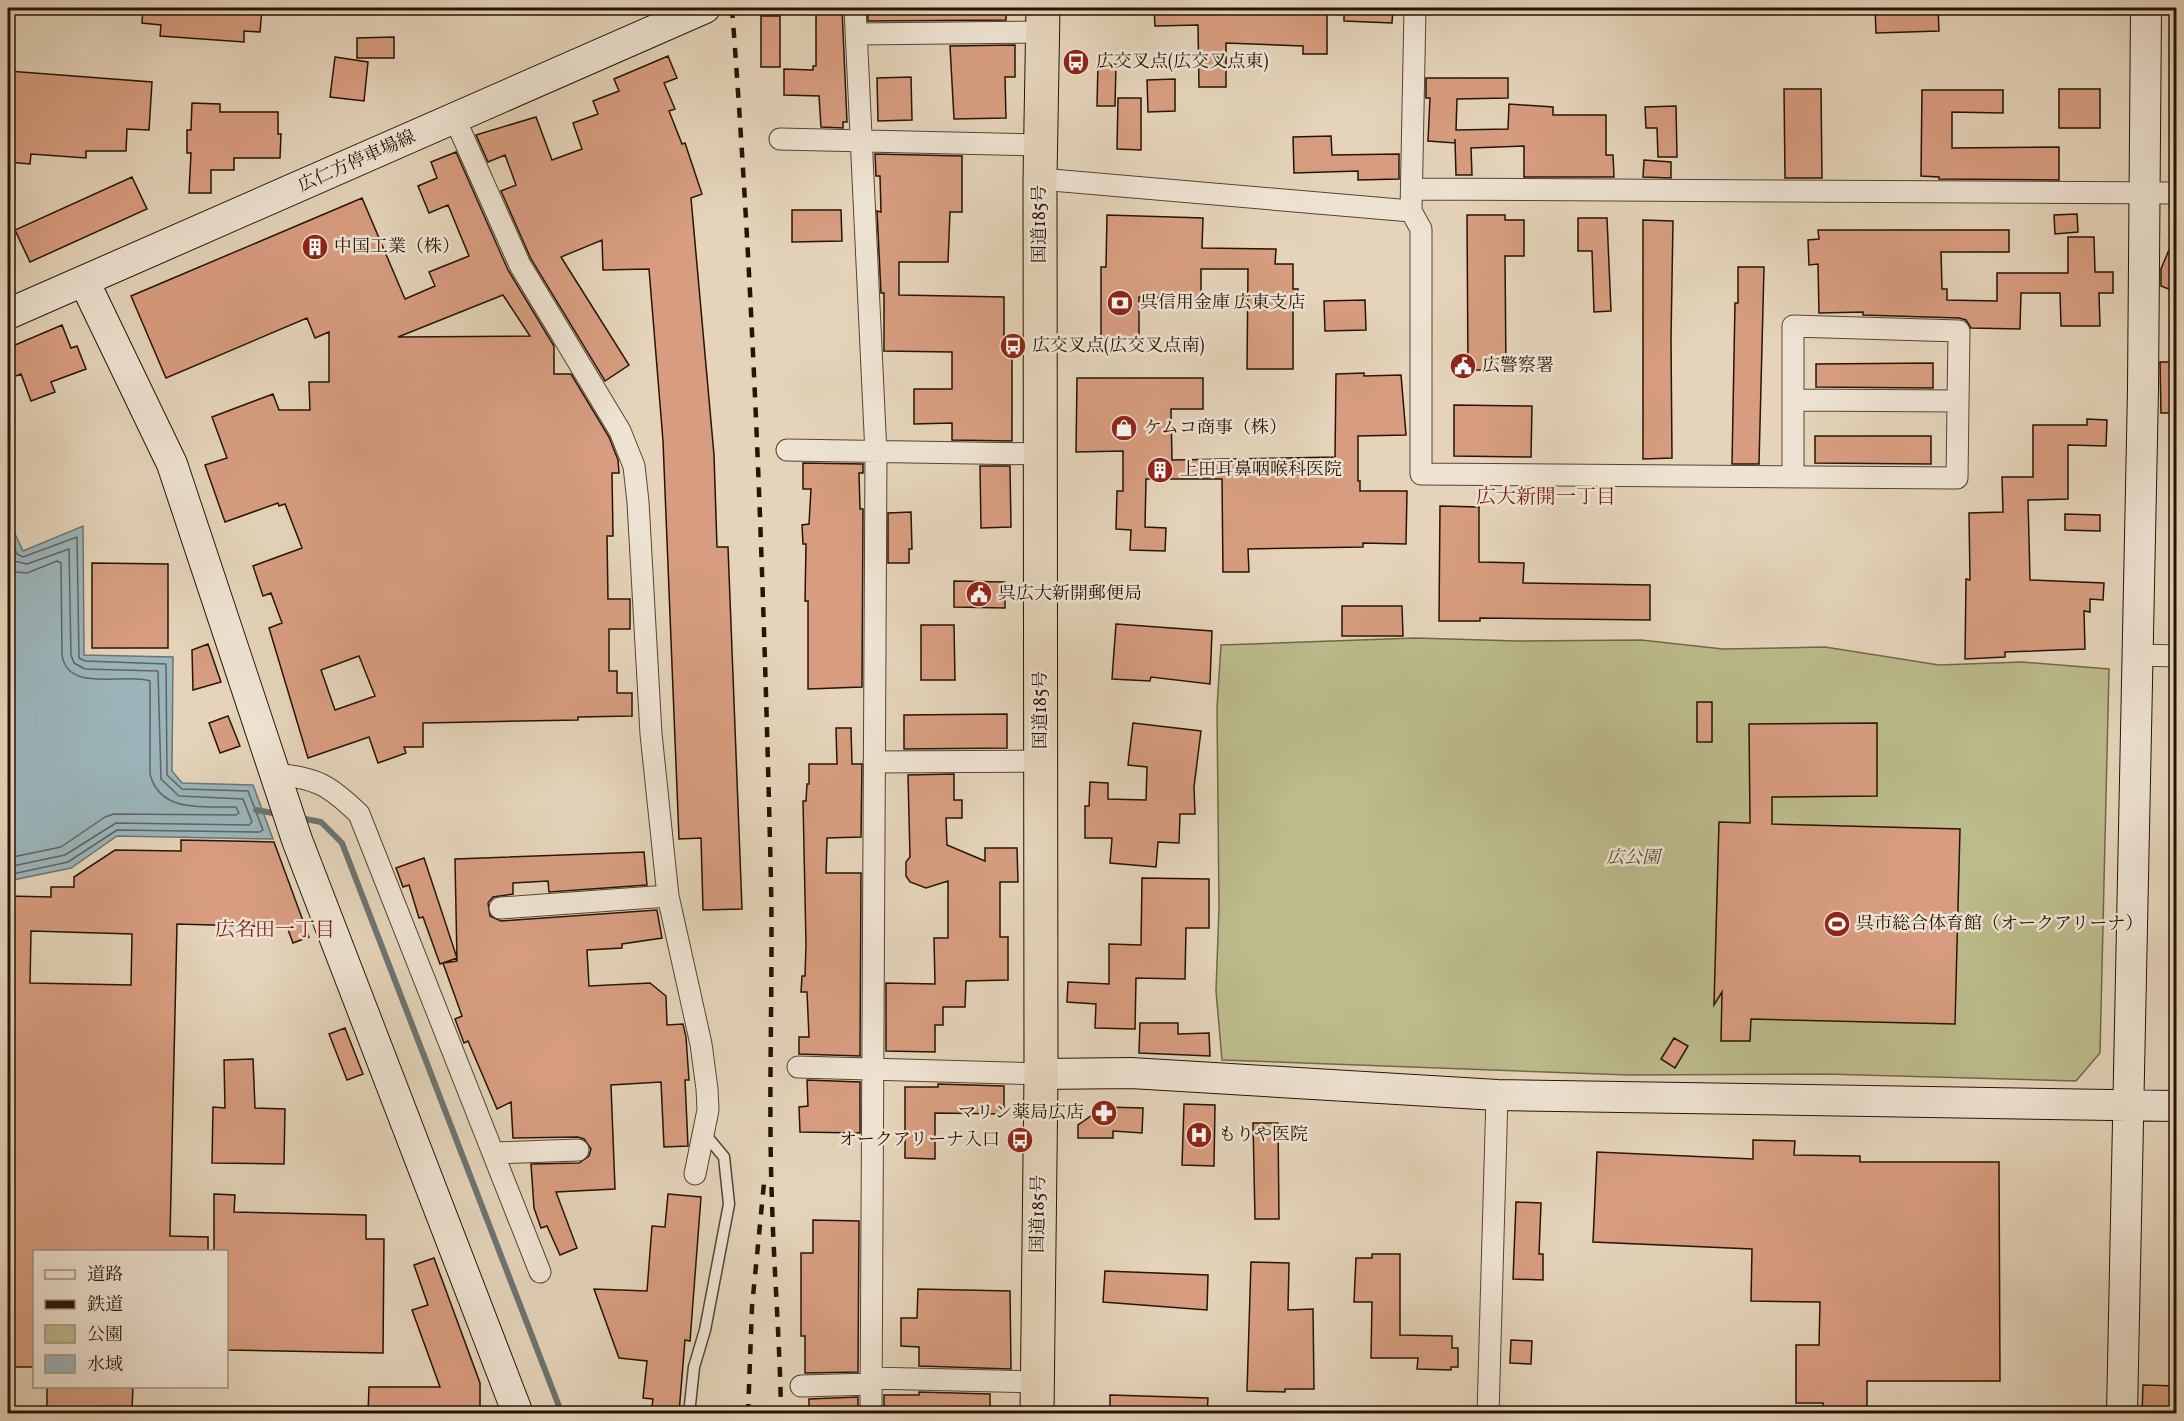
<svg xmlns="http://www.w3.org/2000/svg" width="2184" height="1421" font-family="Vollkorn,'Noto Serif JP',serif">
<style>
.green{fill:#bcbb8b;stroke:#716848;stroke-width:1.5}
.water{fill:#9bb5bb;stroke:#6c7572;stroke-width:1.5}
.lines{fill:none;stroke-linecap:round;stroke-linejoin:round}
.shore{stroke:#606460;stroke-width:1.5}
.stream{stroke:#6c7572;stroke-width:6}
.building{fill:#d89d80;stroke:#261405;stroke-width:1.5;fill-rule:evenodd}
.lane-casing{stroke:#564432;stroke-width:13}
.street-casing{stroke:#564432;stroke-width:23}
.secondary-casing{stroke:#261405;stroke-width:32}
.highway-casing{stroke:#261405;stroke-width:35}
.lane{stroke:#eee3d2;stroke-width:10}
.street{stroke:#eee3d2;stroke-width:21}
.secondary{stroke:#eee3d2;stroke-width:30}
.highway{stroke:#e5d4ba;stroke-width:33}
.rail{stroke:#261405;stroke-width:4.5;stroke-dasharray:10 10;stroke-linecap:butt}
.labels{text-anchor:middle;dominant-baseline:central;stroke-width:5;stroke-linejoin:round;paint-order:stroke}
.poi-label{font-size:18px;fill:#261405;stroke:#eee3d2;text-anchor:start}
.street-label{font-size:18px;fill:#261405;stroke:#eee3d2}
.park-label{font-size:18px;font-style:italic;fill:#53462d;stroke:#eee3d2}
.neighbourhood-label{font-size:20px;fill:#7a1f14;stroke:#eee3d2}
</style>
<rect width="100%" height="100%" fill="#e5d4ba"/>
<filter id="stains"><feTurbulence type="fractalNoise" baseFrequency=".00333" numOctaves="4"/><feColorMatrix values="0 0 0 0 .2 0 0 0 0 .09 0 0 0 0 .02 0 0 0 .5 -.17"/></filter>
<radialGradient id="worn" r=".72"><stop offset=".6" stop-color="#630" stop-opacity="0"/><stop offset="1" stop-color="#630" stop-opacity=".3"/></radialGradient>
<path class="green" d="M1415,638L1518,641L1641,640L1723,649L1825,647L1939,665L2022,662L2109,669L2100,1053L2076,1081L1825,1074L1629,1075L1222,1060L1216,991L1219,908L1217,708L1221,645Z"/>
<path class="water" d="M8,519L23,551L83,526L84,655L173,657L172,771L182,783L253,785L273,839L117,836L71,868L8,881Z"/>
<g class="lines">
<path class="shore" d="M8,533L17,554L23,557L77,537L79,658L85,661L166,664L167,775L182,789L248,791L263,830L260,832L117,830L68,862L8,875
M8,551L14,561L27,564L69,549L71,655L74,663L85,669L158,671L161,779L179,796L243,799L252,822L249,825L116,823L65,855L8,867
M8,567L16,572L27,573L57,561L61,563L62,655C68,694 124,672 150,681V774C160,814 205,806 236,807L239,813L236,815L114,814L105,817L61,847L8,858"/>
<path class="stream" d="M256,810L278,814
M300,818L321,822L342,843L562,1414"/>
</g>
<path class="building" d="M143,8H262L260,32L244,31V42L160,36L161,25L142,23Z
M816,8H842L847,122H843V128L821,127L819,96L784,95V69L813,70V66H816Z
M868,8H1006V20L868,21Z
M1154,8H1327V54H1303V46L1226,43V87H1199L1198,25L1155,26Z
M1344,8H1393L1392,23L1344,21Z
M1875,8H1938L1939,31L1876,33Z
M761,16H780V67H761Z
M394,37V58H357V38Z
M1015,45V77H1005L1006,118L954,119L950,46Z
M668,56L677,78L664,83L675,109L669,111L682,144L685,143L702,194L691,198L714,455L717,547H728L742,909L703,910L701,838L679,839L663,441L649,269L603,270L602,240L561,257L629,365L605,381L531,259L501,191L516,185L505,155L488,162L476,135L536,117L552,160L582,149L573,123L598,114L593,101L619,91L614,79Z
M335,57L368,62L364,101L330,97Z
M1098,64H1116L1115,106H1097Z
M8,71L152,82L149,130L127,129L126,151H86V158L31,154L30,164L8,162Z
M911,77L912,120L878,121L877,78Z
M1426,78H1508V98L1457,99L1456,130L1508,129L1509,104L1553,107V115H1606V155H1613L1614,177H1524V146L1471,148L1472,175H1456L1455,139V143L1428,141L1430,98H1426Z
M1175,79V111L1148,112L1147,80Z
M1784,89H1821L1822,178H1785Z
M2059,89H2100V128H2059Z
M1922,90H2003V113L1952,112V148L2059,147V180L1939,179V177L1921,176Z
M1118,98H1141V150L1117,149Z
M192,103L220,104V112H278V134H281L280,158H234V170H211V193H189L191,153H187V130H191Z
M1676,106L1677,157H1658L1657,128H1646L1645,107Z
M1331,136L1332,155L1399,154V179L1358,180V171L1294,173L1293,137Z
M456,152L508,270L554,346V374H571L609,437L618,460L619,473H612L613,536H607L608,599H630V629H609V671H617V693H632V716L578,717V720L423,723V747H404L406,753L378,763L369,737L308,758L269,628L282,623L271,593L263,596L253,566L302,548L285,504L279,506L278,503L225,522L205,465L227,458L212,417L273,394L279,410H310L309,382H329V332L315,338L307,318L166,378L131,296L362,198L405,299L435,286L429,272L469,256L448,205L429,213L418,186L437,178L431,162ZM503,295L530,336L398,337ZM359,656L375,696L335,710L321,670Z
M875,154L962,156V212H950L948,262H899V295L1004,297V355H1012V441L952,440V423L914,424V389H952V352L884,351V293H881L877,211L881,212L880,176H876Z
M1644,160L1671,162V178L1643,177Z
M132,177L147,209L30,262L15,230Z
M792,210H841L842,241L792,242Z
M2077,214L2078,232L2055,234L2054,215Z
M1107,215L1203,218L1202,248L1276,249L1275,264H1293V289H1298V305H1293V369H1247L1248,269H1201V299L1139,297V339H1101V267H1106Z
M1467,215H1505V220H1524V256H1505L1506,370H1468Z
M1578,218H1607L1611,311L1594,312L1592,251H1578Z
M1643,220L1673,221L1671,340L1672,458L1643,459Z
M1818,230H2009V252H1941L1942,289H1947V300L1997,301V273H2068V237H2094L2095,272H2113V293H2099L2100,326H2061L2060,293H2021L2020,329L1971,328L1966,320L1959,318L1863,315V312L1819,313L1818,264L1809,265L1808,240L1819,239Z
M2176,233V292L2161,286V269Z
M1738,267H1764L1759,464H1732L1735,303H1738Z
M1365,300L1366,330L1325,331L1324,301Z
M62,325L71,348L77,346L86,369L51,382L55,392L31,401L21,374L8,379V348Z
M2160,362H2176V413H2161Z
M1933,363V388L1816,387V364Z
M1364,373V376L1401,375L1406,435L1358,436V481H1360V491H1407L1406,544L1363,543V547L1248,549L1249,572H1223L1222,479H1146L1145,527L1166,528L1165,551L1130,550L1131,530L1116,529L1117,491H1123V451L1076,452L1077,378H1203V409H1171L1172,460L1335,457L1336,374Z
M1454,405L1532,406L1531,457L1454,456Z
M2087,419L2107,420L2106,446L2068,445V499L2028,500L2030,580L2104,583L2103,600L2090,599V612L2084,611L2085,649L2005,652V657L1965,659L1966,579L1970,580L1969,513L2003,512L2002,477H2033V425H2087Z
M1815,436H1931V464L1815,463Z
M803,463L863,464V473H859L860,509H863L862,687L808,689V601H805L806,544H803L802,525L809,524L811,489H803Z
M980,466H1010L1011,527L981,528Z
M1440,506L1479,507V562L1524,563L1523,583L1650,585V620L1480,618V621H1439Z
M911,512L912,549H909V563H888V513Z
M2065,514L2100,515V531L2065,530Z
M92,563L168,564V648H92Z
M954,581L1005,582V608L954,607Z
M1342,606H1402L1403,636H1342Z
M1116,624L1212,631L1210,684L1151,677L1150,681L1112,679Z
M921,625H954L955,680H921Z
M208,644L221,682L193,690L192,650Z
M1697,702H1712V742H1697Z
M1007,714V748L904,749V715Z
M228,716L240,746L220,753L209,723Z
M1133,723L1201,731L1194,787L1195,814H1180L1179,843L1158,842L1156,867L1110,863L1112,838H1085V806H1089L1090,782L1108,783V799L1146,800L1147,767L1128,765Z
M1877,723V796L1772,797V824L1960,829L1955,1024L1751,1019L1750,1041H1721L1722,992L1714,1005L1719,822L1750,823L1749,724Z
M836,728H851L852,764H862L861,837L827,838L826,873H861L860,1056L799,1054V1037H809L807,992H801L802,976H805L806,945L803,801H806L807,784H809V764H837Z
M954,774V800H962V818H946L947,845L985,861V848H1017L1018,882H1000V937H1008V980L966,981L965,1007H943V1025H935V1052L886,1051V983L935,984L934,938H948V881L926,888L910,882L906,876V862L910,857L908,775Z
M181,840L274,842L309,937L293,943L287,927L177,924L170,1236L208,1237V1251H34V1367H8V896L51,897V887H74V877L115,850L181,851ZM31,931L132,934L131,985L30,983Z
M644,852L647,885L549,892L548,881L513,883V894L493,897L488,903L490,916L501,921L657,910L662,938L622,944V948L587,950L589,986L650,983L666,996L667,1025L683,1024L686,1037L689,1080H685L688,1146L664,1147L661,1082L611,1085L615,1189L556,1192L577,1248L560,1255L547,1226L541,1228L534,1208L531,1164L579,1163L589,1156L591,1149L584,1139L578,1137L513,1138L511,1102L497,1109L468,1041L464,1043L455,1019L462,1016L443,963L457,961L455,859Z
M424,858L457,958L440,964L423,917L419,918L409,885L403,887L396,868Z
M1142,878L1209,879V928H1186L1185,979L1136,978L1135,1029L1095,1028L1096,1004L1067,1002L1068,982L1109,984V944L1141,945Z
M1140,1023H1178V1034L1209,1033L1210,1056L1139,1053Z
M345,1028L363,1074L347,1080L329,1034Z
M1674,1038L1688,1046L1675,1068L1661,1059Z
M253,1059L255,1108L285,1109L284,1164L212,1163L213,1107L225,1108L224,1060Z
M807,1080L860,1082V1133L800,1132L799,1107L808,1106Z
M938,1084L1004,1086V1114L935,1113V1159L905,1158V1087H938Z
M1184,1104L1215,1105L1214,1166L1182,1165Z
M1104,1107L1143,1108L1142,1133L1113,1131V1138H1078V1125Z
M1253,1123H1278L1279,1219H1255Z
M1753,1140L1795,1141L1794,1155L1860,1156V1162H1999L2000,1381H1867V1413H1823V1403H1796V1345H1819L1820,1302L1751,1301L1752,1249L1593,1242L1597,1152L1753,1159Z
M214,1194L235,1195L234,1212L366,1215V1239H384L383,1353L226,1350V1251H214Z
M668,1194L701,1197L690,1341L685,1340L679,1413H651L653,1399L643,1398L647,1361L619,1358L594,1289L647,1291L652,1226L665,1227Z
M1516,1202L1541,1203L1539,1254H1543V1280L1513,1279Z
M813,1220L859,1221L858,1372L805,1373V1336H801V1253H813Z
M1372,1254H1400V1335L1452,1336V1348H1458V1367H1451V1370L1417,1369L1418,1358H1371L1372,1302H1354L1356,1258H1372Z
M434,1258L480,1383V1413H368L369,1387H440L412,1310L428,1305L414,1265Z
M1251,1262L1289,1263L1288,1310L1313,1309L1314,1389H1285V1392L1247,1391Z
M1105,1271L1208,1275L1207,1310L1103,1302Z
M918,1289L1010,1291L1011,1369L919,1366V1347L901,1346V1318H917Z
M1511,1340L1532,1341L1531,1364L1510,1363Z
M2143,1385L2176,1386V1412L2142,1413Z
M47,1386H133L132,1409L47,1408Z
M919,1392L990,1394V1413H884V1395H919Z
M1110,1395L1208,1398L1207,1413H1110Z
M858,1397V1413H809V1399Z"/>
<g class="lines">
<defs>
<path id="lane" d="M689,1414L694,1367L705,1330L729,1204L724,1157L704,1133"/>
<path id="street" d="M855,8L876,454L871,1414
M857,34L1043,32
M455,119L520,265L620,431L634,466L638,502L651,734L668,896L701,1044L707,1089L708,1110L695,1174
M780,139L1041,145
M1040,179L1411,211L1415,8
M1412,189L2176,193
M1411,211L1421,229V474L1957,478L1959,331L1793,326V476
M1793,400L1958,401
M787,450L1040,454
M2138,655L2176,656
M874,762L1041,761
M275,774C317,778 329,785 359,814L540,1272
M500,908L668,896
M798,1067L1041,1074
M493,1153L578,1150
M871,1378L1037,1382
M801,1386L871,1384
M1488,1414L1497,1095"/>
<path id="secondary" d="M84,281L172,464L297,840L518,1414
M8,314L705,8
M1041,1074L1131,1073L1497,1095L2176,1106
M2122,1414L2143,390L2146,8"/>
<path id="highway" d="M1037,1414L1041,1074L1040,179L1043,8"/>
</defs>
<use href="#lane" class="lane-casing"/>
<use href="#street" class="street-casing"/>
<use href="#secondary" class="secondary-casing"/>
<use href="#highway" class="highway-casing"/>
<use href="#lane" class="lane"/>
<use href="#street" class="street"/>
<use href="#secondary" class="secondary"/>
<use href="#highway" class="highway"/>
<path class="rail" d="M732,8C754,299 764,591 771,883C773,989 768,1096 772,1202C774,1272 780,1343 781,1414
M748,1414L752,1307L764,1183"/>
</g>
<defs>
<symbol id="bus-disc" viewBox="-11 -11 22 22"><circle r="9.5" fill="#8f2418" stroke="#eee3d2"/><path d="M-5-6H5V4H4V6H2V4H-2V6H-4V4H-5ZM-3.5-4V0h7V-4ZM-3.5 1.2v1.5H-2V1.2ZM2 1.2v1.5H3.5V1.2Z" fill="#fff"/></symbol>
<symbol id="building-disc" viewBox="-11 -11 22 22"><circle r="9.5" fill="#8f2418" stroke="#eee3d2"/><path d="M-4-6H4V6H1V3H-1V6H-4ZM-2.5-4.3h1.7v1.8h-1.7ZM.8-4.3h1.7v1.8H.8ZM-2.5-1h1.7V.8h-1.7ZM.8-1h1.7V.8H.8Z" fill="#fff"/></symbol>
<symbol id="bank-disc" viewBox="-11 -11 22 22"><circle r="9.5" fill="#8f2418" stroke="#eee3d2"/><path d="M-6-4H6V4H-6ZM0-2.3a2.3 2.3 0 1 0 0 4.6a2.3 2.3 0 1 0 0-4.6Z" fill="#fff"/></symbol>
<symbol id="civic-disc" viewBox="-11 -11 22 22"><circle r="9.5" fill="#8f2418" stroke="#eee3d2"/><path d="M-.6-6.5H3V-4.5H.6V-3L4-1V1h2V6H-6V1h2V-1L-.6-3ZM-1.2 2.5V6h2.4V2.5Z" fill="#fff"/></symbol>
<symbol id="shop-disc" viewBox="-11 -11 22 22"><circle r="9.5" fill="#8f2418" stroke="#eee3d2"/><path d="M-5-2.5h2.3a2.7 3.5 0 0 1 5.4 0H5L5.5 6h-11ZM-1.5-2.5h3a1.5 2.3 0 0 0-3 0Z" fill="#fff"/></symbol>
<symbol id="stadium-disc" viewBox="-11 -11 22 22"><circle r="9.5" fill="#8f2418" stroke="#eee3d2"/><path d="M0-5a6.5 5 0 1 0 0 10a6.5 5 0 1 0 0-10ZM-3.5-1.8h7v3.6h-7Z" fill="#fff"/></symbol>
<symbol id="pharmacy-disc" viewBox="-11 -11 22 22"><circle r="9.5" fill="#8f2418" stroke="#eee3d2"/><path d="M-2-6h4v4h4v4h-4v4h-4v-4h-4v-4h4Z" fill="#fff"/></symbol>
<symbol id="hospital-disc" viewBox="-11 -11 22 22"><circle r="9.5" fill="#8f2418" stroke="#eee3d2"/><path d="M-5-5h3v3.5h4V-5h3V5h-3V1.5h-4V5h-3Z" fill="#fff"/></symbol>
</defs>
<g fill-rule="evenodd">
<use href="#bus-disc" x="1061" y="47" width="30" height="30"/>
<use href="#building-disc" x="300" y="232" width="30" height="30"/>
<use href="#bank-disc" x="1105" y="288" width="30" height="30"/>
<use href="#bus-disc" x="998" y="331" width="30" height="30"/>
<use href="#civic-disc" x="1448" y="351" width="30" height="30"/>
<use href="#shop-disc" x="1109" y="413" width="30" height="30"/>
<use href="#building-disc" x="1145" y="455" width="30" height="30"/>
<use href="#civic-disc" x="964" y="579" width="30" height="30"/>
<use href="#stadium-disc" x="1822" y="909" width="30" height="30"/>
<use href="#pharmacy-disc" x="1089" y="1098" width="30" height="30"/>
<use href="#hospital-disc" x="1184" y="1120" width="30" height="30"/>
<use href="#bus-disc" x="1005" y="1125" width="30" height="30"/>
</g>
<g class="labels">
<g class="poi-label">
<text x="1096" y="62">広交叉点(広交叉点東)</text>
<text x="334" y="247">中国工業（株）</text>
<text x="1140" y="303">呉信用金庫 広東支店</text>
<text x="1032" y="346">広交叉点(広交叉点南)</text>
<text x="1482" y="366">広警察署</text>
<text x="1144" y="428">ケムコ商事（株）</text>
<text x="1180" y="470">上田耳鼻咽喉科医院</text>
<text x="998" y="594">呉広大新開郵便局</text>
<text x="1856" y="924">呉市総合体育館（オークアリーナ）</text>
<text x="1084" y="1113" text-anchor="end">マリン薬局広店</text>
<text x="1218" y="1135">もりや医院</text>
<text x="1000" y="1140" text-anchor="end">オークアリーナ入口</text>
</g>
<g class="street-label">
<text transform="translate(357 162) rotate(-24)">広仁方停車場線</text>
<text transform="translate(1040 224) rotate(-90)">国道185号</text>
<text transform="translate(1041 710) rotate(-90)">国道185号</text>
<text transform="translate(1039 1214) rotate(-89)">国道185号</text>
</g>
<g class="park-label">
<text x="1633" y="858">広公園</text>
</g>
<g class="neighbourhood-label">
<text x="1546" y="498">広大新開一丁目</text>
<text x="275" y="931">広名田一丁目</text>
</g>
</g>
<rect width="2184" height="1421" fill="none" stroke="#e5d4ba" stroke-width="30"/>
<rect x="9" y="9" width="2166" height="1403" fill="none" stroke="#261405" stroke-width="3"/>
<rect x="15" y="15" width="2154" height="1391" fill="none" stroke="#261405" stroke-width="1.5"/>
<rect x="33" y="1250" width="195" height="138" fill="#eee3d2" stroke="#9e9080" stroke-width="1.5"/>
<rect x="45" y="1270" width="30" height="9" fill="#eee3d2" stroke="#9e9080" stroke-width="1.5"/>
<text x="87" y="1280" font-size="18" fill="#261405">道路</text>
<rect x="45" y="1300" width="30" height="9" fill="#261405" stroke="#9e9080" stroke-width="1.5"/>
<text x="87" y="1310" font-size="18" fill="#261405">鉄道</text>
<rect x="45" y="1325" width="30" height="18" fill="#bcbb8b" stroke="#9e9080" stroke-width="1.5"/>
<text x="87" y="1340" font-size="18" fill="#261405">公園</text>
<rect x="45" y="1355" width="30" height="18" fill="#9bb5bb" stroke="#9e9080" stroke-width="1.5"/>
<text x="87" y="1370" font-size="18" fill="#261405">水域</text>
<rect width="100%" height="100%" filter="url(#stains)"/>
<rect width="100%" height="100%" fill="url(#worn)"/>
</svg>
